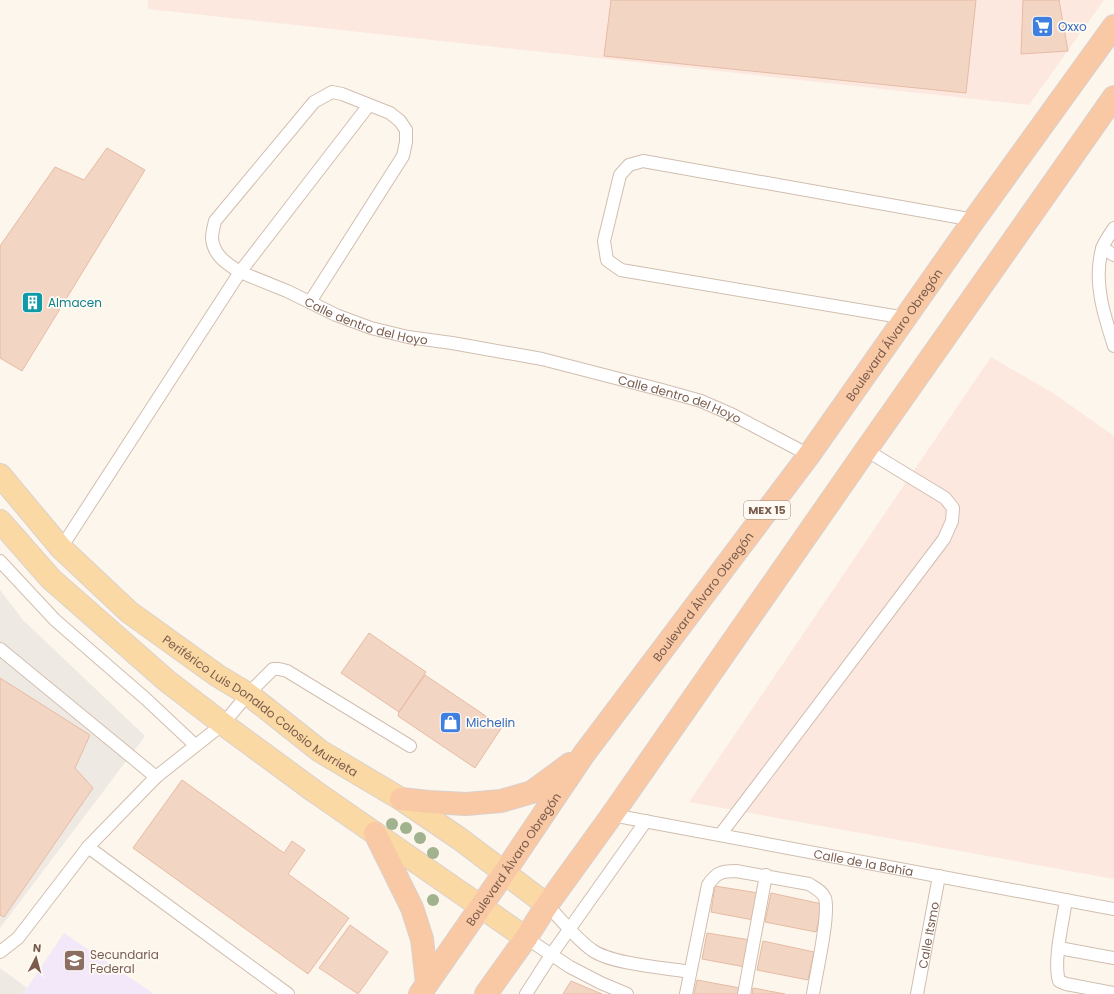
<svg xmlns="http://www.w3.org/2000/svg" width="1114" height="994" font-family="Poppins,sans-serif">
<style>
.commercial{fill:#fde8e0}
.industrial{fill:#efe9e4}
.education{fill:#f3e8fa}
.building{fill:#f3d5c3;stroke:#e6bba3}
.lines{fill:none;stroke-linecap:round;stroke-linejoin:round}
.service-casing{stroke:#d1beb0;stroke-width:14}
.primary-casing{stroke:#dad1cd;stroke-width:24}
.trunk-casing{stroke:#dad1cd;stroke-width:24}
.service{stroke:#fff;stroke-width:12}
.primary{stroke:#fbd9a5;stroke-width:22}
.trunk{stroke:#f9c8a4;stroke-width:22}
.tree{fill:#a0b28e}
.labels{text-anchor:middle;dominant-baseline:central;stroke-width:3.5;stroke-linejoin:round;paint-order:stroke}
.shield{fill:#fffaf3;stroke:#a28b7f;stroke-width:1}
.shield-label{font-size:11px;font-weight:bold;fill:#7a5c4d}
.shop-label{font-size:12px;fill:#366cbe;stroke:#fffaf3;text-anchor:start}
.culture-label{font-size:12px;fill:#0d838f;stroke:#fffaf3;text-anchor:start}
.street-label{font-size:12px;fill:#7a5c4d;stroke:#fffaf3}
.education-label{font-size:12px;fill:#785e54;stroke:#fffaf3;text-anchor:start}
</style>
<rect width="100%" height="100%" fill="#fdf6ec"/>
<path class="commercial" d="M148,0H1104L1029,105L148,9Z
M991,357L1053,393L1114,436V879L689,802Z"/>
<path class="industrial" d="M0,590L23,620L145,736L0,928Z
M0,968L27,988L23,994H0Z"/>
<path class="education" d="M64,933L154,994H23Z"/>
<path class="building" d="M611,0H976L966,93L604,56Z
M1023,0H1059L1068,51L1021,54Z
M107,148L145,170L22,371L0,358V246L55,167L84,180Z
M369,633L426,672L399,712L341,673Z
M425,675L502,727L475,768L398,716L399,712Z
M0,678L90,735L75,768L93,788L4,917L0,915Z
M182,780L284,853L292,841L305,850L288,874L349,918L308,974L133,848Z
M715,886L758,893L753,920L711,912Z
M771,893L822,904L816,932L765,922Z
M350,925L388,952L358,994L319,968Z
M707,933L750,940L745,967L702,959Z
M763,941L814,952L808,980L757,970Z
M697,980L740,988L739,994H694Z
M571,981L602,994H563Z
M753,988L785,994H752Z"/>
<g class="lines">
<defs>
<g id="service">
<path d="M1114,228C1110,234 1104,242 1102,249C1093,282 1104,315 1114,346"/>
<path d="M1102,248L1114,255"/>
<path d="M310,302L403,156L406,142V130L400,121L390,113L342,94L332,92L314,102L215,221C214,226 212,232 212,238C213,255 227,264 240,272L369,105"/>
<path d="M906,318L621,270L607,260L604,241L620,175L629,165L643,161L974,220"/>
<path id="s1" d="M61,548L240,272L287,291L336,315L371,328L408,337L452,343L542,359L662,390L701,401L733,415L809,455"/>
<path d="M0,561L55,620L146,699L195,745"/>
<path d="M0,649L156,777"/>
<path id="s2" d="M612,815L1114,909"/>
<path d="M720,835L944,539L952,521L953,508L945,498L866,450"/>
<path d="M88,847L288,994"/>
<path d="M1066,900C1063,921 1053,961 1059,981L1066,984L1114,993"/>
<path d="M547,905C561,919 576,939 592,950C611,964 666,968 690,972"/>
<path d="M526,938L570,967L601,983L627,994"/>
<path d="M1059,948L1114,958"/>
<path d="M0,952L18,938L88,847L156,777L223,724L248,694L273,669H279L287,671L410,746"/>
<path d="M526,994L551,955L646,821"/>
<path d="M686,994L708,885C716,873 721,871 736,871L809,884C815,888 822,891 825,898C830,915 816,974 813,994"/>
<path d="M744,994L766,875"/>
<path id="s3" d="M917,994L939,876"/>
</g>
<g id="primary">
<path id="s4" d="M0,475L61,548L129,612L218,676L248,694L320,751L401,799L460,839L547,905"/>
<path d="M0,521L51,579L167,681L223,724L314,791L526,938"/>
</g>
<g id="trunk">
<path d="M401,799L429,802L466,804L501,801L532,792L570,764"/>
<path d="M375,833L412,908L422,939L427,983"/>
<path id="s5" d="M420,994L504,873L584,754L809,455L974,220L1114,26"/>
<path d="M486,994L526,938L547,905L612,815L866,450L1114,97"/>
</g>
</defs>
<use href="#service" class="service-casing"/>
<use href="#primary" class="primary-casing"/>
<use href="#trunk" class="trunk-casing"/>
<use href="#service" class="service"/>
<use href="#primary" class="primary"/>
<use href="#trunk" class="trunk"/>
</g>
<g class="tree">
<circle cx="392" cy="824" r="6"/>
<circle cx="406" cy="828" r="6"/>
<circle cx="420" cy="838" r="6"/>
<circle cx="433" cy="853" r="6"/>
<circle cx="433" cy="900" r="6"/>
</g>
<defs>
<symbol id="supermarket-square" viewBox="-11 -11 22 22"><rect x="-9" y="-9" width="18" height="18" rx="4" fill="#3f7fe0" stroke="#fffaf3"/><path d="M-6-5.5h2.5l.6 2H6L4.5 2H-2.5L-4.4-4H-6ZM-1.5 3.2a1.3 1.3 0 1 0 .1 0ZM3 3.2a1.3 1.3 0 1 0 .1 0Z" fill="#fff"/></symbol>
<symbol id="building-square" viewBox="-11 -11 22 22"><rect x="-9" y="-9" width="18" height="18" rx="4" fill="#0f9aa8" stroke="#fffaf3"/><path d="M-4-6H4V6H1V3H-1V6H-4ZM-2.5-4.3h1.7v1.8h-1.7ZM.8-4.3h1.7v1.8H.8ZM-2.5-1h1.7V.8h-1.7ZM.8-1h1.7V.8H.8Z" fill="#fff"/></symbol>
<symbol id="shop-square" viewBox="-11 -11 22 22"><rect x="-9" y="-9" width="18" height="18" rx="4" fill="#3f7fe0" stroke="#fffaf3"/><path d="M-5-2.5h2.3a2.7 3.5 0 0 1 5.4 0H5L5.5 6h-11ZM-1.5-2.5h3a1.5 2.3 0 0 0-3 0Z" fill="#fff"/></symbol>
<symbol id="school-square" viewBox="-11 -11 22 22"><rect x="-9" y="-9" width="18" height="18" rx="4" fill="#8d6e63" stroke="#fffaf3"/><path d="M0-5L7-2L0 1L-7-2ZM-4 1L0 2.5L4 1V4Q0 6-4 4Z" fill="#fff"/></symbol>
</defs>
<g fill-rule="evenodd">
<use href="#supermarket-square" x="1030" y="14" width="25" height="25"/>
<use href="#building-square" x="20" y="290" width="25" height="25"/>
<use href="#shop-square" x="438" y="710" width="25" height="25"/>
<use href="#school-square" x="62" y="948" width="25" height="25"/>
</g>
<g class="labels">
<rect class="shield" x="744" y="501" width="46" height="18" rx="3"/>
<g class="shield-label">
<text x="767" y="510">MEX 15</text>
</g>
<g class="shop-label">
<text x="1058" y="26">Oxxo</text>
<text x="466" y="722">Michelin</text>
</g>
<g class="culture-label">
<text x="48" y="302">Almacen</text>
</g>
<g class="street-label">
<text stroke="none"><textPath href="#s1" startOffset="465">Calle dentro del Hoyo</textPath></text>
<text stroke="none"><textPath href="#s5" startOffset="812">Boulevard Álvaro Obregón</textPath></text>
<text stroke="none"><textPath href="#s1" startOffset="789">Calle dentro del Hoyo</textPath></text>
<text stroke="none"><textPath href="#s5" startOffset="488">Boulevard Álvaro Obregón</textPath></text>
<text stroke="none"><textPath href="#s4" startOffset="350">Periférico Luis Donaldo Colosio Murrieta</textPath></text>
<text stroke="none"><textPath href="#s5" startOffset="164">Boulevard Álvaro Obregón</textPath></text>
<text stroke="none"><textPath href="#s2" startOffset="256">Calle de la Bahía</textPath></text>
<text stroke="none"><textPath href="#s3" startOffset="60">Calle Itsmo</textPath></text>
</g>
<g class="education-label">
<text x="90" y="954">Secundaria<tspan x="90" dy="14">Federal</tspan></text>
</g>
</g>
<g transform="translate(36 958) rotate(6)" stroke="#fffaf3" stroke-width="3" paint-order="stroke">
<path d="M0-3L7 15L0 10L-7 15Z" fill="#7a5c4d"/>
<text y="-6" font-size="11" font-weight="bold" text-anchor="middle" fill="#7a5c4d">N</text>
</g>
</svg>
